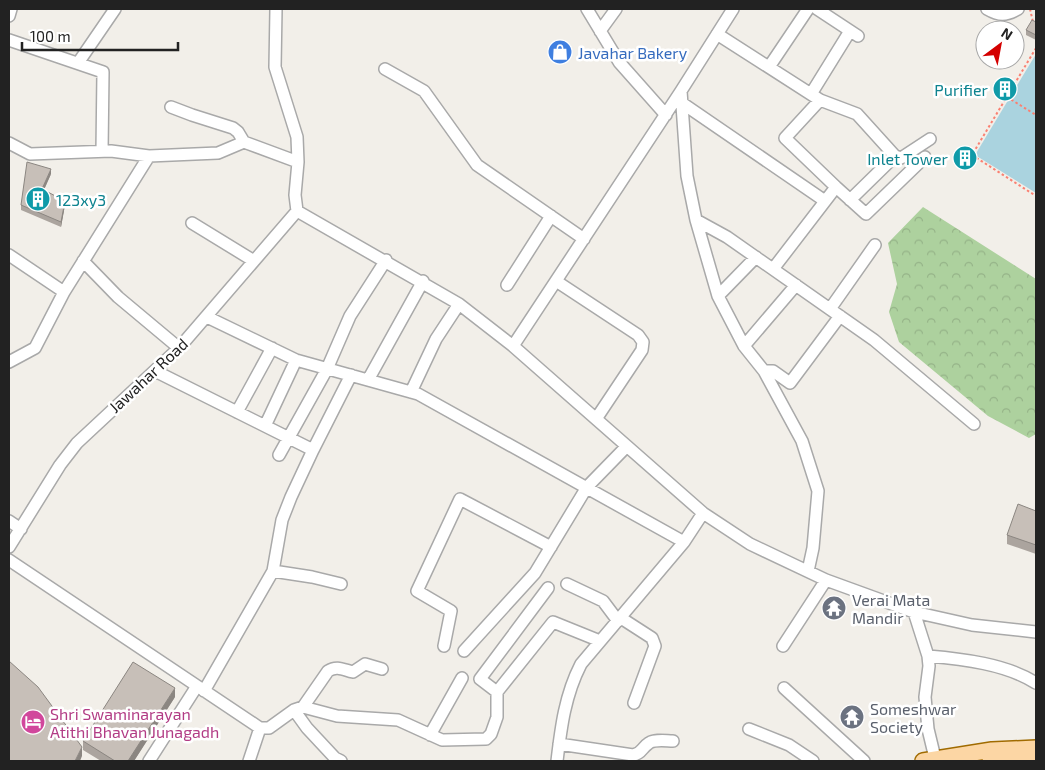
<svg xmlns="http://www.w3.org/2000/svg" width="1045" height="770" font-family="'Exo 2',sans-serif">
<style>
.forest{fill:url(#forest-crowns)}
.water{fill:#aad3df}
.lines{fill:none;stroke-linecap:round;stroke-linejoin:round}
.minor-casing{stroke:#a9a9a9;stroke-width:14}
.major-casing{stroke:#a06b00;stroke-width:18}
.path{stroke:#fa8072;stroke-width:2;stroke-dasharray:2.5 2.5;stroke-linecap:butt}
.minor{stroke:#fff;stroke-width:11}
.major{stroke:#fcd6a4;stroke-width:15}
.wall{fill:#aba49e}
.shaded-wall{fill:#8b8681}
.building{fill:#c7bfb8;stroke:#8b8681}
.labels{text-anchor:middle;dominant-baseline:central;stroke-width:5;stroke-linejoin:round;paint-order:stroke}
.shop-label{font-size:16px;fill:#366cbe;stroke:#fff;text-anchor:start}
.culture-label{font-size:16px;fill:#0d838f;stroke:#fff;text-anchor:end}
.street-label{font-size:16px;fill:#222;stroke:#fff}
.worship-label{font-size:16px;fill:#5b616d;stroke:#fff;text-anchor:start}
.hotel-label{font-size:16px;fill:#b23c85;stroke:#fff;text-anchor:start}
</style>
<defs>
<pattern id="forest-crowns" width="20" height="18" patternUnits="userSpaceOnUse" patternTransform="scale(1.25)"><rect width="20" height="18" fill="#add19e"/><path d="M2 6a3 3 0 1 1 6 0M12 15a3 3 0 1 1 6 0" fill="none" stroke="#95b388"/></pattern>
</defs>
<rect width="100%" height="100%" fill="#f2efe9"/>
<path class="forest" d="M923,207L1036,279V434L1029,438L988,416L899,342L889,312L897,284L888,243Z"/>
<path class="water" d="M1036,54V193L975,155Z"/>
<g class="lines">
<defs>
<path id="minor" d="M276,9L275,67L297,137L298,162L295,195L297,211L459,304L513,346L703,513L750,544L826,580L914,612L972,625L1036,632
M587,9L619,62L666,115
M817,9L858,36
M987,9C999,16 1006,16 1018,9
M9,16L11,9
M600,31L616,9
M717,34L820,100L857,114L895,156
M9,40L103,72L102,151
M78,63L115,9
M769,67L808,9
M385,69L424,91L477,165L584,239
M681,91L687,176L696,220L718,296L744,346L764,371L802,441L818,491L813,548L808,571
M811,94L850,31
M820,100L785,138L836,187L866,214L925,157
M682,103L825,201
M171,107L192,115L233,128L238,132L244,142
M9,143L30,154L111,151L149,156L218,153L244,142L298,162
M850,200L895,156L901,158L930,139
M696,220L727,237L874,340L974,424
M192,223L254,261
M9,255L64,292
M83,261L118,297L179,348
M773,269L836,187
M556,281L638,335L643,342L642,350L596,419
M507,285L551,216
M718,296L756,257
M830,309L875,245
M207,317L296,360L418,394L684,542
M513,346L681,91L733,9
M744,346L796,285
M9,362L35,348L64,292L149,156
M155,371L313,450
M764,371H773L790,383L840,316
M368,380L423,281
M411,392L436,339L459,304
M237,412L272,348
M265,426L296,360
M279,455L327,369L350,316L386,260
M9,521L21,529
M9,547L60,465L77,443L179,348L297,211
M9,560L260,728H269L294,710L303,707L337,716L398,720L442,740L486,739L491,734L497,717V692L553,622L600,641
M273,571L312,577L341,584
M567,584L603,601L618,621
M914,612L928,656L929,666L925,697L928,729L935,758
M621,618L652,638L655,646L634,703
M444,646L451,611L417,591L460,499L551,547
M783,646L826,580
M464,651L535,573L587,487L626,447
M928,656C963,659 1006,664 1036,683
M784,688L864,761
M204,691L273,571L282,520L291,497L313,450L351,375
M497,692L480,679L548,588
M303,707L328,671C337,665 344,670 353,672L365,664L382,669
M294,710L307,728L335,758L341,761
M749,729L789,745L813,761
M430,735L462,678
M559,744L633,755C642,754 641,748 649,743C655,739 666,741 673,741
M149,761L197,686
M249,761L260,728
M557,761C561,727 565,695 581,664L684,542L703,513"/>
<path id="major" d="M923,761L992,750L1036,748
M990,761L1036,759"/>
</defs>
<use href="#minor" class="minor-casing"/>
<use href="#major" class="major-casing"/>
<path class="path" d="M1030,9L1033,22
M1036,48L972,155L1036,196
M1007,97L1036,115"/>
<use href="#minor" class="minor"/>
<use href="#major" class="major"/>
</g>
<path class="wall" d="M1036,22V40L1026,35V30Z
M1013,87L1006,97L998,92V89Z
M959,153L971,160L968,164H962L959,160Z
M51,174L44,190L65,205L61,227L21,210V205Z
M1036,511V554L1007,544V535Z
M175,697L134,761H101L83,750V741Z"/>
<path class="shaded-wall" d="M1013,84V87L1006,97V95Z
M51,169V174L42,194V189Z
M65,201V205L61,227V222Z
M175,688V697L134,761H128Z
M82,747V756L80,761H75Z"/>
<path class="building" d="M1032,20L1036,22V35L1026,30Z
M1004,79L1013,84L1006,95L998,89Z
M964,149L971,153V158L968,162H962L959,158V153Z
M27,162L51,169L42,189L65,201L61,222L21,205Z
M1018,504L1036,511V545L1007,535Z
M9,661L38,687L82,747L75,761H9Z
M133,662L175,688L128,761H115L83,741Z"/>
<defs>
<symbol id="shop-disc" viewBox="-11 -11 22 22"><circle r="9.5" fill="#3f7fe0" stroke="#fff"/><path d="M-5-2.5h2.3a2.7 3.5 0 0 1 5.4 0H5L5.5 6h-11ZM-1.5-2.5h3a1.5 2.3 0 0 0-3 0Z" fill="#fff"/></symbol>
<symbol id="building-disc" viewBox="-11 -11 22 22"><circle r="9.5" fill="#0f9aa8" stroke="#fff"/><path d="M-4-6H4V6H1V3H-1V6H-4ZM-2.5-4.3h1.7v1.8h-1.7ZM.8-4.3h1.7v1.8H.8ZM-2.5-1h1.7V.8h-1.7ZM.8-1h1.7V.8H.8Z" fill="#fff"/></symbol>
<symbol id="temple-disc" viewBox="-11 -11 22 22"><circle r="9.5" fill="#6b7280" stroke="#fff"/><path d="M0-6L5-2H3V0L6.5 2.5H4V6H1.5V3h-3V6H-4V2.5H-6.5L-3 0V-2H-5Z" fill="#fff"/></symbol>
<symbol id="hotel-disc" viewBox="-11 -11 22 22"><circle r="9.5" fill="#d1479c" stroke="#fff"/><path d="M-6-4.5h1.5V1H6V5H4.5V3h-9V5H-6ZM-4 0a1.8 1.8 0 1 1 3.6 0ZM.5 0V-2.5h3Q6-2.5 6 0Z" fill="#fff"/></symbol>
</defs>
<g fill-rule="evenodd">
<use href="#shop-disc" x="546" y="38" width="28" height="28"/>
<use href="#building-disc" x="991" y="75" width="28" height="28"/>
<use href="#building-disc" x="951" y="144" width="28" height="28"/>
<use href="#building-disc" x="24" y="185" width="28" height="28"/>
<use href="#temple-disc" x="820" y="594" width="28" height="28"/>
<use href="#temple-disc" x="838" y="703" width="28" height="28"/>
<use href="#hotel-disc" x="19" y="708" width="28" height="28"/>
</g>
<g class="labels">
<g class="shop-label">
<text x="578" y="52">Javahar Bakery</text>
</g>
<g class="culture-label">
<text x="988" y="89">Purifier</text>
<text x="948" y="158">Inlet Tower</text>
<text x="56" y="199" text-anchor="start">123xy3</text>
</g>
<g class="street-label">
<text transform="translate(148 375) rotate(-43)">Jawahar Road</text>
</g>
<g class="worship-label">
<text x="852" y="599">Verai Mata<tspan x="852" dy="18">Mandir</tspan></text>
<text x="870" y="708">Someshwar<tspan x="870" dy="18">Society</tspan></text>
</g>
<g class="hotel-label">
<text x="50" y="713">Shri Swaminarayan<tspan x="50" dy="18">Atithi Bhavan Junagadh</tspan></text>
</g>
</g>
<rect width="1045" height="770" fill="none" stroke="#222222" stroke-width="20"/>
<g transform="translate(1000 45) rotate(32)"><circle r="24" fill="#ffffff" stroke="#a7a7a7"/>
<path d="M0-4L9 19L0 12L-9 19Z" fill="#d40000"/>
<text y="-8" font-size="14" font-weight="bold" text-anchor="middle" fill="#222222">N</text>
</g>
<path d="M22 42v8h156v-8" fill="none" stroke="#222222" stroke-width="2.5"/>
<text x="30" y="42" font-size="15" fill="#222222" stroke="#ffffff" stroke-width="4" paint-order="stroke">100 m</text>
</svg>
